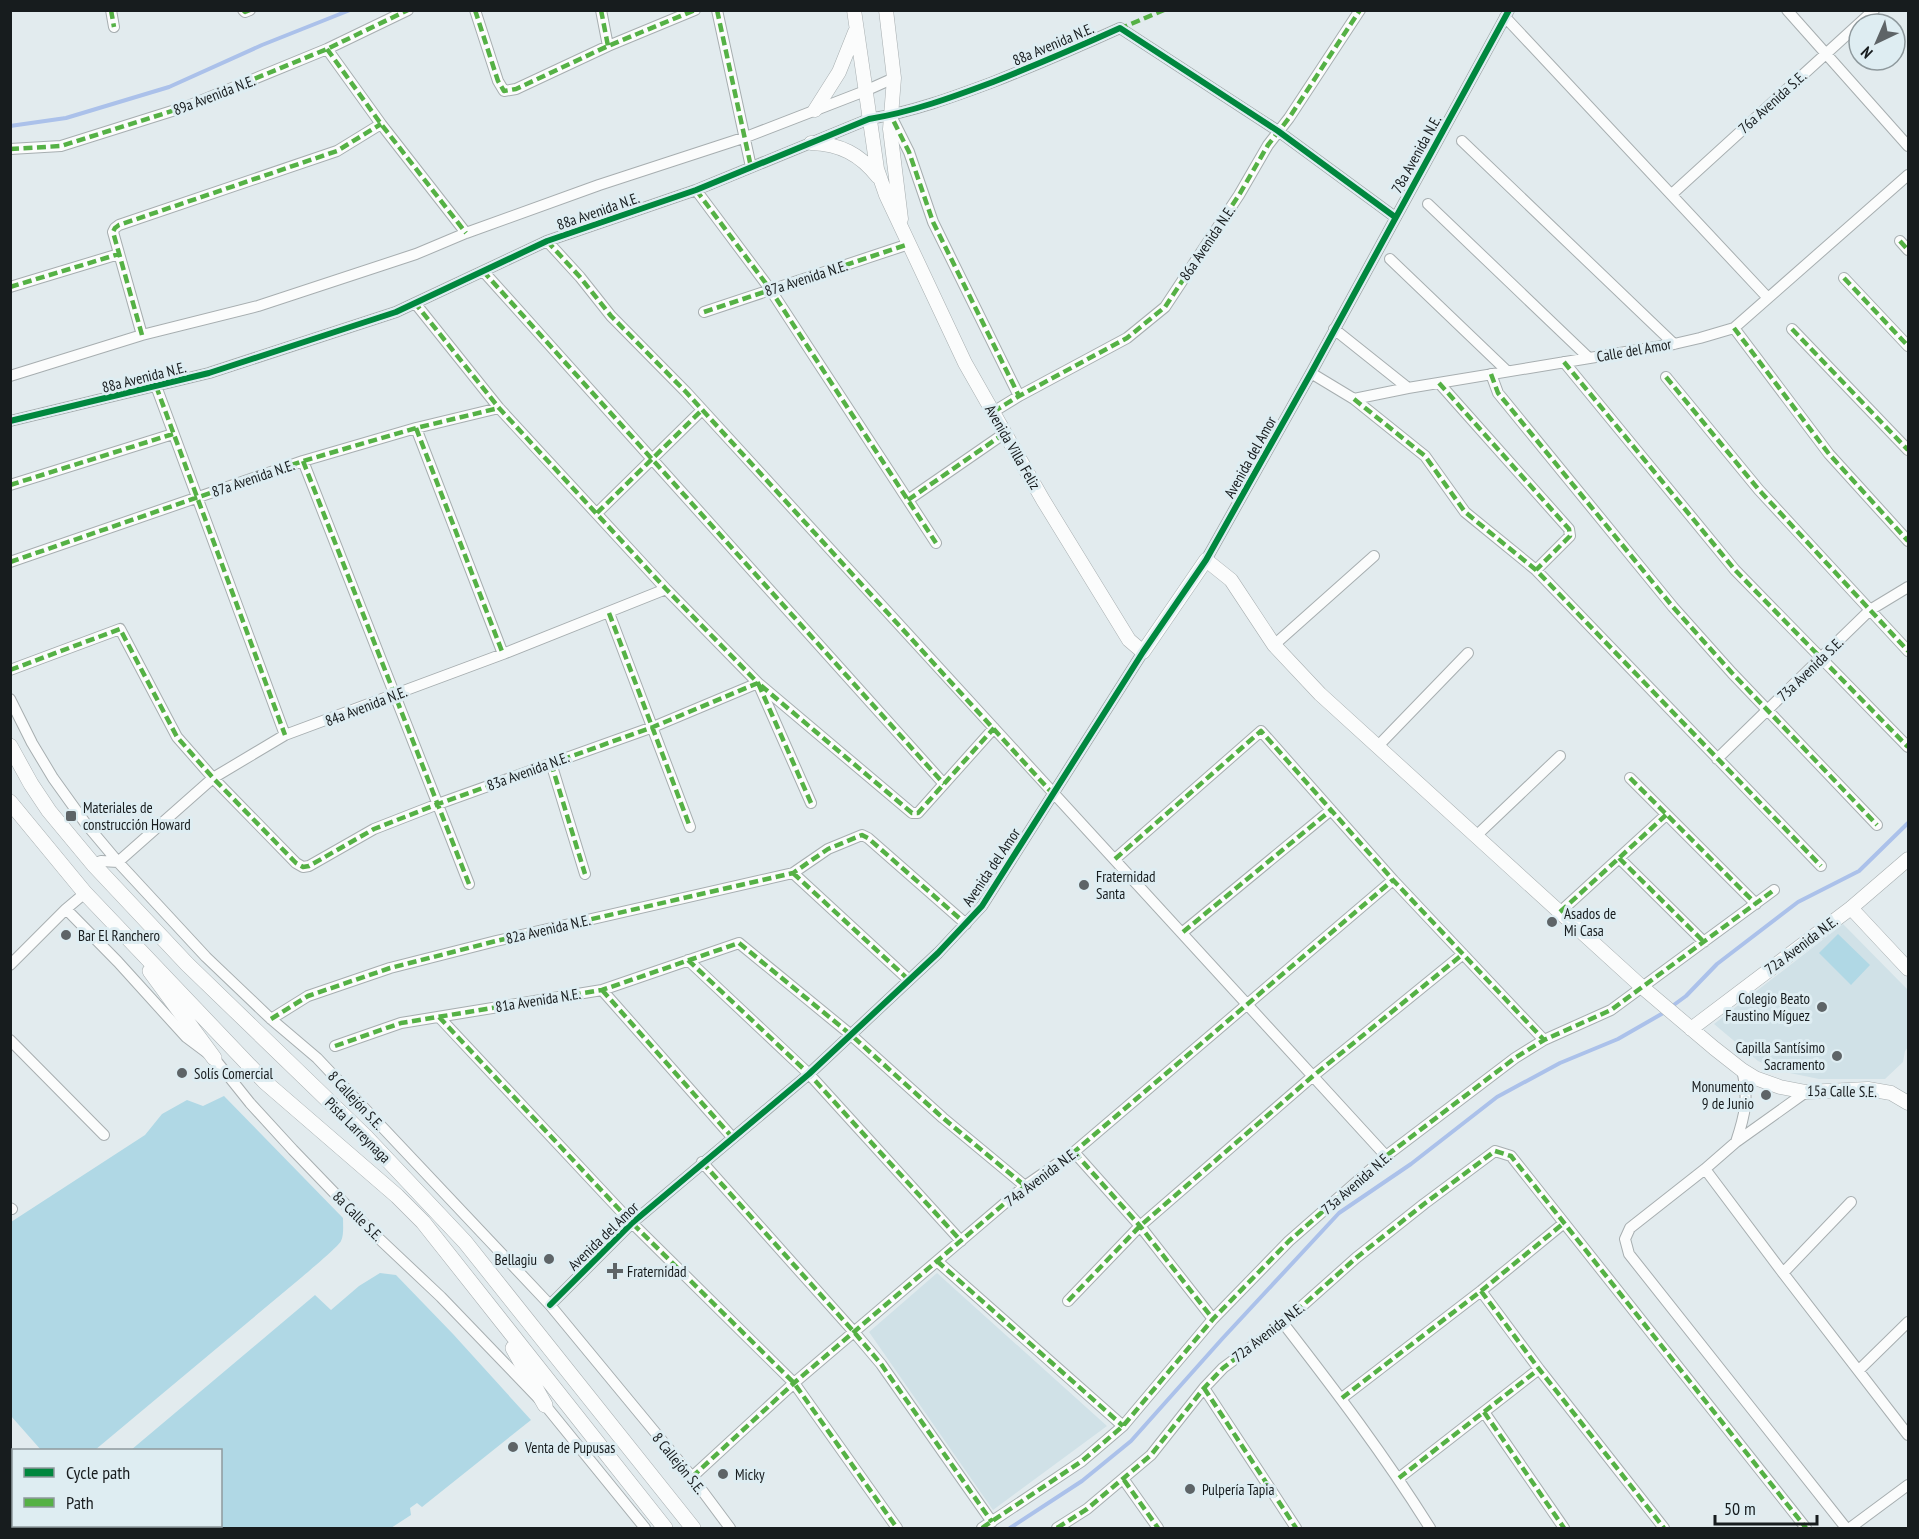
<svg xmlns="http://www.w3.org/2000/svg" width="1919" height="1539" font-family="'PT Sans Narrow',sans-serif">
<style>
.built{fill:#d0e1e7}
.green{fill:#b0d8e5}
.lines{fill:none;stroke-linecap:round;stroke-linejoin:round}
.stream{stroke:#abc1ea;stroke-width:4}
.minor-casing{stroke:#a7aeb0;stroke-width:12}
.tertiary-casing{stroke:#a7aeb0;stroke-width:15}
.secondary-casing{stroke:#a7aeb0;stroke-width:16}
.minor{stroke:#fbfcfc;stroke-width:10}
.tertiary{stroke:#fbfcfc;stroke-width:14}
.secondary{stroke:#fbfcfc;stroke-width:15}
.quiet{stroke:#55b145;stroke-width:4.5;stroke-dasharray:9 4.5;stroke-linecap:butt}
.cycleway-casing{stroke:#deedf2;stroke-width:10}
.cycleway{stroke:#00873e;stroke-width:6}
.poi-dot{fill:#5e6467;stroke:#deedf2;stroke-width:2}
.labels{text-anchor:middle;dominant-baseline:central;stroke-width:6;stroke-linejoin:round;paint-order:stroke}
.street-label{font-size:15px;fill:#171c1e;stroke:#deedf2}
.poi-label{font-size:15px;fill:#171c1e;stroke:#deedf2;text-anchor:start}
</style>
<rect width="100%" height="100%" fill="#e2ebee"/>
<path class="built" d="M1843,924L1908,990V1047L1905,1051L1903,1062L1885,1079H1819L1780,1071L1758,1061L1714,1024Z
M937,1273L1107,1426L993,1510L869,1332Z"/>
<path class="green" d="M1838,934L1870,965L1851,985L1819,953Z
M224,1096L343,1218C343,1225 344,1235 341,1241C339,1246 309,1271 302,1277L95,1450H41L11,1416V1222L145,1135L162,1114L187,1100L203,1106Z
M380,1273L396,1275L453,1334L531,1420L422,1507L417,1503L410,1508L411,1515L391,1528H109L107,1526H220V1450H131L315,1295L331,1310L359,1286Z"/>
<g class="lines">
<path class="stream" d="M10,126L66,118L169,87L262,45L350,10
M1671,1007L1686,996L1717,964L1798,902L1859,871L1908,823
M1010,1528L1082,1481L1131,1441L1222,1339L1339,1213L1411,1164L1497,1097L1560,1063L1618,1039L1665,1012"/>
<defs>
<path id="minor" d="M111,10L114,27
M243,10L245,12L250,10
M475,10L498,81L504,91L516,89L608,46L695,10
M601,10L608,46
M717,10L751,167
M1787,10L1908,146
M1505,17L1768,298
M327,49L381,124L466,233
M891,116L909,152L933,222L1019,396
M1462,141L1674,344
M10,149L61,146L188,106L327,49L408,10
M696,190L770,289L936,543
M1672,194L1874,10
M1428,204L1589,358
M547,241L580,277L611,316L686,392L1386,1156
M1900,241L1908,250
M1390,259L1507,371
M483,271L944,784
M1844,278L1908,346
M10,287L119,254
M704,312L909,244
M1734,328L1829,454L1908,541
M1334,329L1408,388
M1792,329L1908,450
M142,335L113,232L115,228L119,225L337,151L381,124
M1564,362L1735,570L1908,747
M1311,373L1354,399L1408,388L1674,344L1700,338L1734,328L1908,175
M1491,374L1498,393L1673,607L1732,673L1877,825
M10,376L142,335L258,306L416,254L466,233L599,185L746,137L865,91L894,78
M1666,377L1759,490L1908,651
M1439,383L1569,529L1570,536L1536,570
M156,386L285,735
M1354,399L1425,456L1465,512L1536,570L1821,866
M993,412L1019,396L1127,338L1165,307L1239,195L1268,145L1289,118L1360,10
M10,421L209,373L396,312L547,241L696,190L869,119C912,112 953,97 993,82C1036,65 1078,47 1120,28L1278,131L1395,217
M416,428L503,654
M303,461L469,884
M10,485L173,434
M908,500L1005,433
M597,513L702,410
M1206,560L1311,373L1509,10
M10,562L303,461L416,428L499,408
M609,613L690,827
M1274,645L1374,556
M10,670L120,629L177,737L213,778L296,863L303,867L309,866L374,829L438,804L653,727L758,683L666,589L499,408L415,303
M10,699L32,743L53,778L86,824L118,862L206,957L271,1019L317,1058L550,1305L692,1477L730,1528
M1377,747L1468,653
M1717,759L1870,610L1908,587
M551,763L585,874
M1630,778L1756,904
M811,803L758,683L912,813H918L994,728
M1476,836L1560,756
M1619,858L1704,942
M1115,859L1261,731L1393,880L1544,1040
M93,864L101,861L118,862L213,778L285,735L503,654L666,589
M793,873L909,980
M66,909L118,962L186,1037L214,1058L250,1103L293,1150L371,1231L441,1297L545,1405L645,1528
M1560,912L1666,815
M1183,932L1331,810
M688,960L809,1074L961,1241
M10,965L66,909L85,893
M602,990L732,1137
M439,1017L632,1223L794,1383L897,1528
M271,1019L308,996L390,968L496,941L793,873L828,849L862,835L868,838L966,924
M10,1040L104,1135
M335,1046L401,1023L602,990L739,943L850,1034L943,1118L1025,1186
M1806,1092L1736,1142L1705,1169L1783,1273L1908,1435
M1736,1142C1745,1115 1749,1098 1742,1070
M1074,1152L1140,1226L1213,1319
M702,1162L854,1332L881,1364L992,1522
M1705,1169L1630,1228L1625,1239L1629,1254L1846,1528
M10,1208L12,1209
M937,1261L1123,1426
M1783,1273L1851,1202
M1481,1291L1539,1369L1664,1528
M1068,1301L1140,1226L1313,1076L1463,954
M550,1305L632,1223L809,1074L938,953L982,906L1143,652
M1283,1323C1335,1390 1385,1456 1430,1528
M1859,1370L1908,1322
M1204,1388L1296,1528
M1342,1398L1481,1291L1564,1223
M1484,1412L1564,1528
M692,1477L794,1383L1025,1186L1074,1152L1393,880
M1399,1478L1539,1369
M1124,1480L1158,1528
M982,1528L1082,1461L1123,1426L1213,1319L1289,1241L1386,1156L1515,1058L1544,1040L1611,1010L1774,890
M1057,1528L1087,1509L1151,1455L1204,1388L1223,1368L1283,1323L1356,1258L1424,1204L1495,1151L1511,1156L1806,1528
M1850,1528L1908,1485"/>
<path id="tertiary" d="M854,10L877,169L886,195L965,363L1043,500L1129,640L1143,652L1206,560L1231,580L1274,645L1320,694L1642,987L1714,1048L1742,1070L1755,1078L1780,1087L1806,1092L1868,1089L1891,1093L1908,1103
M886,10L894,78L890,129L901,219
M815,110L839,72L855,32
M811,143C840,144 860,154 878,177
M1851,908L1908,969
M1691,1029L1851,908L1908,859"/>
<path id="secondary" d="M10,746L31,784L49,811L93,864L187,964L366,1137L465,1242L693,1528
M10,802L85,893L265,1082L397,1196L423,1222L665,1528
M150,971L214,1058
M513,1348L545,1405"/>
</defs>
<use href="#minor" class="minor-casing"/>
<use href="#tertiary" class="tertiary-casing"/>
<use href="#secondary" class="secondary-casing"/>
<use href="#minor" class="minor"/>
<use href="#tertiary" class="tertiary"/>
<use href="#secondary" class="secondary"/>
<path class="quiet" d="M111,10L114,27
M243,10L245,12L250,10
M475,10L498,81L504,91L516,89L608,46L695,10
M601,10L608,46
M717,10L751,167L747,169
M1119,29L1164,10
M327,49L381,124L466,233
M898,114L891,116L909,152L933,222L1019,396
M10,149L61,146L188,106L327,49L408,10
M696,190L770,289L936,543
M547,241L580,277L611,316L686,392L1053,794
M1900,241L1908,250
M483,271L944,784
M1844,278L1908,346
M10,287L119,254
M704,312L909,244
M1734,328L1829,454L1908,541
M1792,329L1908,450
M142,335L113,232L115,228L119,225L337,151L381,124
M1564,362L1735,570L1908,747
M1491,374L1498,393L1673,607L1732,673L1877,825
M1666,377L1759,490L1908,651
M1439,383L1569,529L1570,536L1536,570
M156,386L285,735
M1354,399L1425,456L1465,512L1536,570L1821,866
M993,412L1019,396L1127,338L1165,307L1239,195L1268,145L1289,118L1360,10
M416,428L503,654
M303,461L469,884
M10,485L173,434
M908,500L1005,433
M597,513L702,410
M10,562L303,461L416,428L499,408
M609,613L690,827
M10,670L120,629L177,737L213,778L296,863L303,867L309,866L374,829L438,804L653,727L758,683L666,589L499,408L415,303
M551,763L585,874
M1630,778L1756,904
M811,803L758,683L912,813H918L994,728
M1619,858L1704,942
M1115,859L1261,731L1393,880L1544,1040
M793,873L909,980
M1560,912L1666,815
M1183,932L1331,810
M688,960L809,1074L961,1241
M602,990L732,1137
M439,1017L632,1223L794,1383L897,1528
M271,1019L308,996L390,968L496,941L793,873L828,849L862,835L868,838L966,924
M335,1046L401,1023L602,990L739,943L850,1034L943,1118L1025,1186
M1074,1152L1140,1226L1213,1319
M702,1162L854,1332L881,1364L992,1522
M937,1261L1123,1426
M1481,1291L1539,1369L1664,1528
M1068,1301L1140,1226L1313,1076L1463,954
M1204,1388L1296,1528
M1342,1398L1481,1291L1564,1223
M1484,1412L1564,1528
M692,1477L794,1383L1025,1186L1074,1152L1393,880
M1399,1478L1539,1369
M1124,1480L1158,1528
M982,1528L1082,1461L1123,1426L1213,1319L1289,1241L1386,1156L1515,1058L1544,1040L1611,1010L1774,890
M1057,1528L1087,1509L1151,1455L1204,1388L1223,1368L1283,1323L1356,1258L1424,1204L1495,1151L1511,1156L1806,1528"/>
<defs>
<path id="cycleway" d="M10,421L209,373L396,312L547,241L696,190L869,119C912,112 953,97 993,82C1036,65 1078,47 1120,28L1278,131L1395,217
M550,1305L632,1223L809,1074L938,953L982,906L1143,652L1206,560L1311,373L1509,10"/>
</defs>
<use href="#cycleway" class="cycleway-casing"/>
<use href="#cycleway" class="cycleway"/>
</g>
<g class="poi-dot">
<rect x="65" y="810" width="12" height="12" rx="3"/>
<circle cx="1084" cy="885" r="6"/>
<circle cx="1552" cy="922" r="6"/>
<circle cx="66" cy="935" r="6"/>
<circle cx="1822" cy="1007" r="6"/>
<circle cx="1837" cy="1056" r="6"/>
<circle cx="182" cy="1073" r="6"/>
<circle cx="1766" cy="1095" r="6"/>
<circle cx="549" cy="1259" r="6"/>
<path d="M612 1262h6v6h6v6h-6v6h-6v-6h-6v-6h6z"/>
<circle cx="513" cy="1447" r="6"/>
<circle cx="723" cy="1474" r="6"/>
<circle cx="1190" cy="1489" r="6"/>
</g>
<g class="labels">
<g class="street-label">
<text transform="translate(1053 44) rotate(-23)">88a Avenida N.E.</text>
<text transform="translate(214 95) rotate(-21)">89a Avenida N.E.</text>
<text transform="translate(1772 102) rotate(-42)">76a Avenida S.E.</text>
<text transform="translate(1416 154) rotate(-61)">78a Avenida N.E.</text>
<text transform="translate(598 211) rotate(-19)">88a Avenida N.E.</text>
<text transform="translate(1207 243) rotate(-56)">86a Avenida N.E.</text>
<text transform="translate(806 278) rotate(-18)">87a Avenida N.E.</text>
<text transform="translate(1634 350) rotate(-10)">Calle del Amor</text>
<text transform="translate(144 377) rotate(-14)">88a Avenida N.E.</text>
<text transform="translate(1013 447) rotate(60)">Avenida Villa Feliz</text>
<text transform="translate(1250 457) rotate(-61)">Avenida del Amor</text>
<text transform="translate(253 478) rotate(-19)">87a Avenida N.E.</text>
<text transform="translate(1810 669) rotate(-44)">73a Avenida S.E.</text>
<text transform="translate(366 706) rotate(-21)">84a Avenida N.E.</text>
<text transform="translate(528 771) rotate(-20)">83a Avenida N.E.</text>
<text transform="translate(991 867) rotate(-56)">Avenida del Amor</text>
<text transform="translate(548 929) rotate(-13)">82a Avenida N.E.</text>
<text transform="translate(1801 945) rotate(-37)">72a Avenida N.E.</text>
<text transform="translate(538 1000) rotate(-9)">81a Avenida N.E.</text>
<text transform="translate(1842 1091) rotate(1)">15a Calle S.E.</text>
<text transform="translate(356 1100) rotate(47)">8 Callejón S.E.</text>
<text transform="translate(358 1130) rotate(45)">Pista Larreynaga</text>
<text transform="translate(1041 1177) rotate(-37)">74a Avenida N.E.</text>
<text transform="translate(1356 1183) rotate(-41)">73a Avenida N.E.</text>
<text transform="translate(358 1216) rotate(45)">8a Calle S.E.</text>
<text transform="translate(603 1236) rotate(-44)">Avenida del Amor</text>
<text transform="translate(1268 1332) rotate(-38)">72a Avenida N.E.</text>
<text transform="translate(679 1463) rotate(51)">8 Callejón S.E.</text>
</g>
<g class="poi-label">
<text x="83" y="807">Materiales de<tspan x="83" dy="17">construcción Howard</tspan></text>
<text x="1096" y="876">Fraternidad<tspan x="1096" dy="17">Santa</tspan></text>
<text x="1564" y="913">Asados de<tspan x="1564" dy="17">Mi Casa</tspan></text>
<text x="78" y="935">Bar El Ranchero</text>
<text x="1810" y="998" text-anchor="end">Colegio Beato<tspan x="1810" dy="17">Faustino Míguez</tspan></text>
<text x="1825" y="1047" text-anchor="end">Capilla Santísimo<tspan x="1825" dy="17">Sacramento</tspan></text>
<text x="194" y="1073">Solís Comercial</text>
<text x="1754" y="1086" text-anchor="end">Monumento<tspan x="1754" dy="17">9 de Junio</tspan></text>
<text x="537" y="1259" text-anchor="end">Bellagiu</text>
<text x="627" y="1271">Fraternidad</text>
<text x="525" y="1447">Venta de Pupusas</text>
<text x="735" y="1474">Micky</text>
<text x="1202" y="1489">Pulpería Tapia</text>
</g>
</g>
<rect width="1919" height="1539" fill="none" stroke="#171c1e" stroke-width="24"/>
<rect x="12" y="1449" width="210" height="78" fill="#deedf2" stroke="#8e999d" stroke-width="1.5"/>
<rect x="24" y="1468" width="30" height="9" fill="#00873e" stroke="#8e999d" stroke-width="1.5"/>
<text x="66" y="1479" font-size="18" fill="#171c1e">Cycle path</text>
<rect x="24" y="1498" width="30" height="9" fill="#55b145" stroke="#8e999d" stroke-width="1.5"/>
<text x="66" y="1509" font-size="18" fill="#171c1e">Path</text>
<g transform="translate(1877 42) rotate(224)"><circle r="28" fill="#deedf2" stroke="#8e999d" stroke-width="1.5"/>
<path d="M0-4.5L10 22L0 15L-10 22Z" fill="#5e6467"/>
<text y="-9" font-size="16" font-weight="bold" text-anchor="middle" fill="#171c1e">N</text>
</g>
<path d="M1715 1515v9h102v-9" fill="none" stroke="#171c1e" stroke-width="3"/>
<text x="1724" y="1515" font-size="18" fill="#171c1e" stroke="#deedf2" stroke-width="4.5" paint-order="stroke">50 m</text>
</svg>
